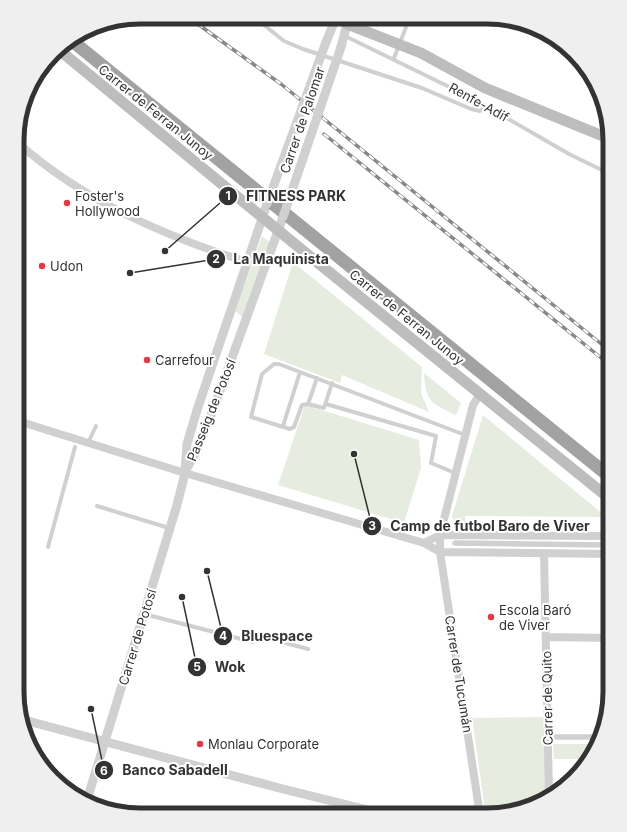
<svg xmlns="http://www.w3.org/2000/svg" width="627" height="832" font-family="Inter,sans-serif">
<style>
.green{fill:#e6ecdf}
.lines{fill:none;stroke-linecap:round;stroke-linejoin:round}
.service{stroke:#d0d0d0;stroke-width:4}
.pedestrian{stroke:#d0d0d0;stroke-width:5.5}
.minor{stroke:#d0d0d0;stroke-width:8}
.tertiary{stroke:#d0d0d0;stroke-width:9}
.secondary{stroke:#bdbdbd;stroke-width:11}
.trunk{stroke:#a2a2a2;stroke-width:13}
.rail-casing{stroke:#888;stroke-width:3.5}
.rail{stroke:#fff;stroke-width:2;stroke-dasharray:6;stroke-linecap:butt}
.tertiary-bridge{stroke:#d0d0d0;stroke-width:9}
.poi-dot{fill:#e63946;stroke:#fff;stroke-width:1.5}
.labels{text-anchor:middle;dominant-baseline:central;stroke-width:4;stroke-linejoin:round;paint-order:stroke}
.street-label{font-size:13px;fill:#333;stroke:#fff}
.poi-label{font-size:13px;fill:#333;stroke:#fff;text-anchor:start}
.rim{fill:none;stroke:#333;stroke-width:5}
.leader{fill:none;stroke:#333;stroke-width:1.5}
.callout-dot{fill:#333;stroke:#fff;stroke-width:1.5}
.mark-label{font-size:12px;text-anchor:middle;font-weight:bold;fill:#fff}
.callout-label{font-size:14px;text-anchor:middle;font-weight:bold;fill:#333;stroke:#fff;stroke-width:4;stroke-linejoin:round;paint-order:stroke}
</style>
<rect width="100%" height="100%" fill="#fff"/>
<path class="green" d="M262,236L270,242L243,318L235,311Z
M293,262L422,367L421,393L429,412L342,375L340,383L264,354Z
M424,373L461,403L456,415C432,404 425,401 424,373Z
M305,405L419,440L421,468L404,523L278,485Z
M483,415L610,520V527L605,528L604,517L465,516V527L455,526L452,516Z
M545,717L548,797C538,806 501,814 487,813L485,810L472,718Z
M553,744H595L588,762L587,759H554Z"/>
<g class="lines">
<path class="service" d="M264,17V25L284,41L303,49L422,88L471,109L480,111L486,106
M283,17L308,22L311,18
M345,36L472,98L569,154L610,174
M394,58L408,22
M317,378L308,404L324,408L332,383
M308,404L302,405L294,427L290,429L251,417L262,374L274,364H279L465,435
M326,404L436,436L431,463L455,473
M283,426L300,372
M88,443L96,426
M97,506L169,528
M48,547L75,447
M144,614L253,642L255,635L308,649
M347,815L349,806"/>
<path class="pedestrian" d="M455,543L610,545
M548,737H597"/>
<path class="minor" d="M18,143C84,201 164,236 247,262
M480,394L473,405L440,535V552L480,815
M18,421L185,473L424,543L440,552L610,554
M424,543L440,535L610,536
M544,553L549,795
M546,637L610,638"/>
<path class="tertiary" d="M336,19L347,24L341,47
M326,42L336,18
M187,468L198,448L213,410L283,217
M24,720L283,789L388,815
M87,800L177,505L185,473L187,444L197,410L267,204"/>
<path class="secondary" d="M349,18L347,24L421,53L485,88L610,139
M58,49L307,254L610,499"/>
<path class="trunk" d="M71,40L610,477"/>
<defs>
<path id="rail" d="M188,17L281,84L610,351
M324,134L610,365"/>
</defs>
<use href="#rail" class="rail-casing"/>
<use href="#rail" class="rail"/>
<path class="tertiary-bridge" d="M267,204L326,42
M283,217L341,47"/>
</g>
<g class="poi-dot">
<circle cx="67" cy="203" r="4"/>
<circle cx="42" cy="266" r="4"/>
<circle cx="147" cy="360" r="4"/>
<circle cx="491" cy="617" r="4"/>
<circle cx="200" cy="744" r="4"/>
</g>
<g class="labels">
<g class="street-label">
<text transform="translate(479 102) rotate(29)">Renfe-Adif</text>
<text transform="translate(156 112) rotate(39)">Carrer de Ferran Junoy</text>
<text transform="translate(302 120) rotate(-71)">Carrer de Palomar</text>
<text transform="translate(407 317) rotate(39)">Carrer de Ferran Junoy</text>
<text transform="translate(211 410) rotate(-68)">Passeig de Potosí</text>
<text transform="translate(137 637) rotate(-73)">Carrer de Potosí</text>
<text transform="translate(459 674) rotate(81)">Carrer de Tucumán</text>
<text transform="translate(547 698) rotate(-91)">Carrer de Quito</text>
</g>
<g class="poi-label">
<text x="75" y="196">Foster's<tspan x="75" dy="15">Hollywood</tspan></text>
<text x="50" y="266">Udon</text>
<text x="155" y="360">Carrefour</text>
<text x="499" y="610">Escola Baró<tspan x="499" dy="15">de Viver</tspan></text>
<text x="208" y="744">Monlau Corporate</text>
</g>
</g>
<path d="M0 0H627V832H0ZM140 24H487A116 116 0 0 1 603 140V692A116 116 0 0 1 487 808H140A116 116 0 0 1 24 692V140A116 116 0 0 1 140 24Z" fill="#efefef" fill-rule="evenodd"/>
<path class="rim" d="M140 24H487A116 116 0 0 1 603 140V692A116 116 0 0 1 487 808H140A116 116 0 0 1 24 692V140A116 116 0 0 1 140 24Z"/>
<path class="leader" d="M165 251L228 196M130 273L216 259M354 454L372 526M207 571L223 636M182 597L197 667M91 709L104 770"/>
<g class="callout-dot">
<circle cx="165" cy="251" r="4"/>
<circle cx="130" cy="273" r="4"/>
<circle cx="354" cy="454" r="4"/>
<circle cx="207" cy="571" r="4"/>
<circle cx="182" cy="597" r="4"/>
<circle cx="91" cy="709" r="4"/>
<circle cx="228" cy="196" r="10"/>
<circle cx="216" cy="259" r="10"/>
<circle cx="372" cy="526" r="10"/>
<circle cx="223" cy="636" r="10"/>
<circle cx="197" cy="667" r="10"/>
<circle cx="104" cy="770" r="10"/>
</g>
<g class="mark-label">
<text x="228" y="200">1</text>
<text x="216" y="263">2</text>
<text x="372" y="530">3</text>
<text x="223" y="640">4</text>
<text x="197" y="671">5</text>
<text x="104" y="775">6</text>
</g>
<g class="callout-label">
<text x="296" y="201">FITNESS PARK</text>
<text x="281" y="264">La Maquinista</text>
<text x="490" y="531">Camp de futbol Baro de Viver</text>
<text x="277" y="641">Bluespace</text>
<text x="230" y="672">Wok</text>
<text x="175" y="775">Banco Sabadell</text>
</g>
</svg>
